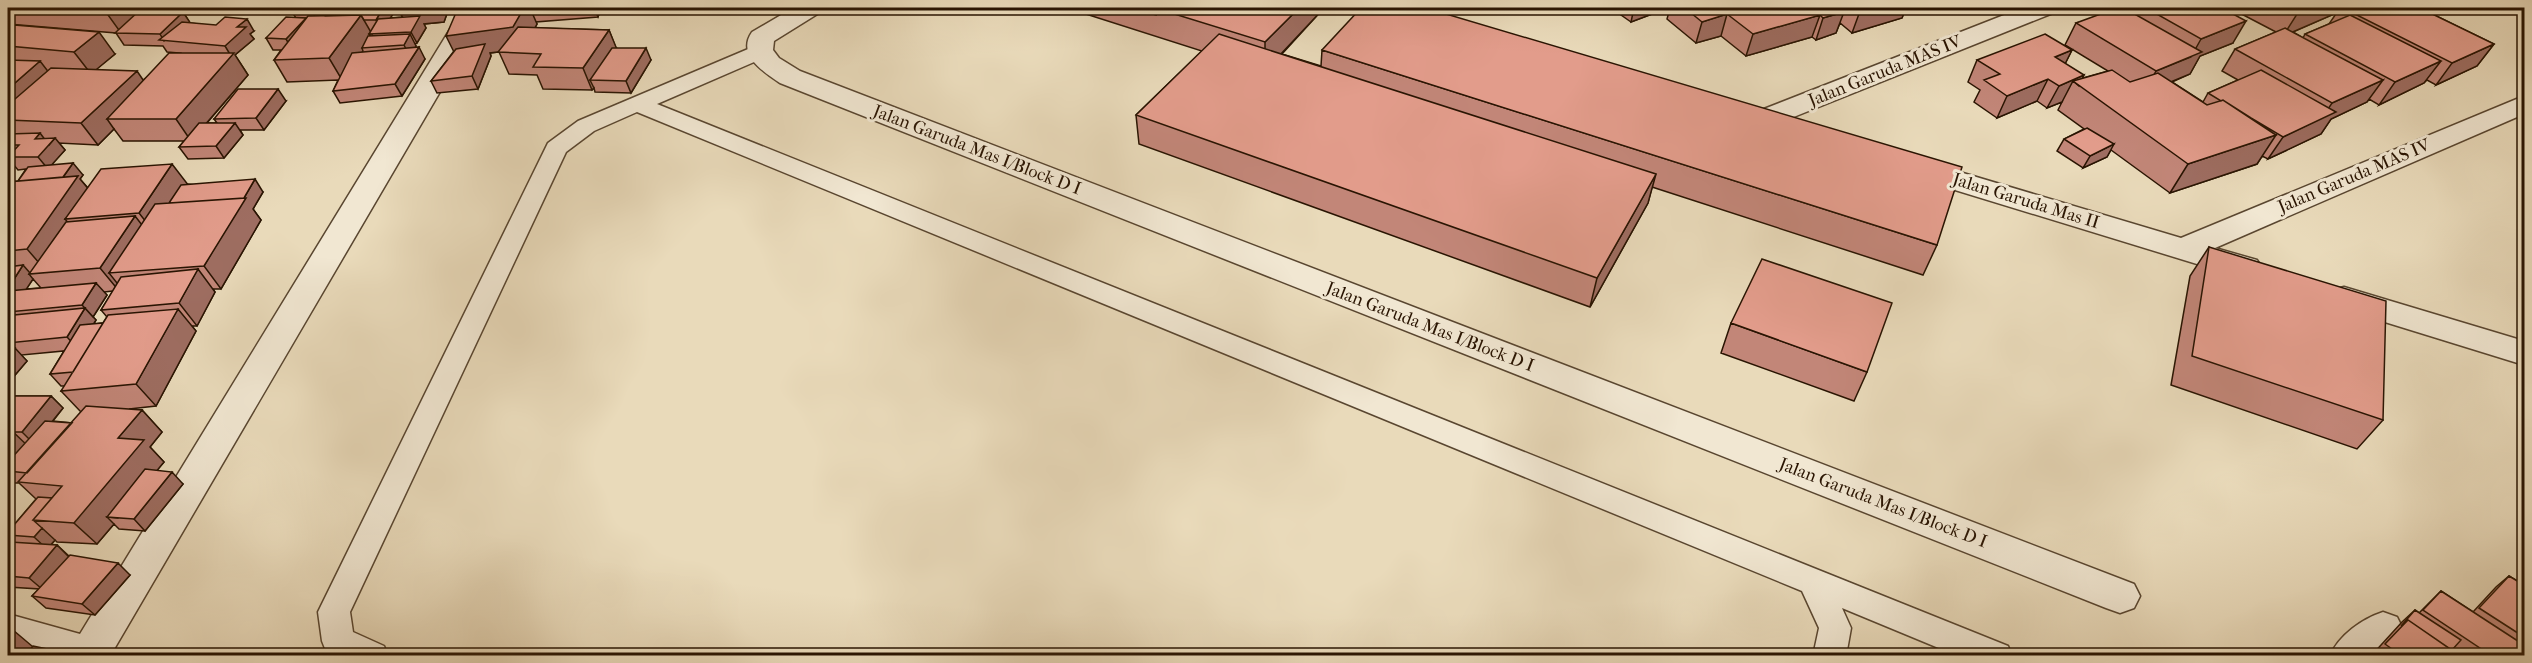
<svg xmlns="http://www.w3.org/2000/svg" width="2532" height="663" font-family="'IM FELL French Canon',serif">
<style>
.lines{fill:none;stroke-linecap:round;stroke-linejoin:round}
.service-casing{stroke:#594630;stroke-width:3}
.minor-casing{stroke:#594630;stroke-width:3}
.service{fill:#f1e7d2;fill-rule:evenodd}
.minor{fill:#f1e7d2;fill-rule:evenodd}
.wall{fill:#c28678;stroke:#291402;stroke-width:1.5;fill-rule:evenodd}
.shaded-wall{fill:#9e6d61;stroke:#291402;stroke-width:1.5}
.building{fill:#e29c8b;stroke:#291402;stroke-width:1.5}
.labels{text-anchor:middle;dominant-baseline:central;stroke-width:6;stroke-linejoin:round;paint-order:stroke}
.street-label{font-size:18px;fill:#291402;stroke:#f1e7d2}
</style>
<rect width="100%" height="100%" fill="#e9daba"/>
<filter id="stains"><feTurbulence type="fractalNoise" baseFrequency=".00333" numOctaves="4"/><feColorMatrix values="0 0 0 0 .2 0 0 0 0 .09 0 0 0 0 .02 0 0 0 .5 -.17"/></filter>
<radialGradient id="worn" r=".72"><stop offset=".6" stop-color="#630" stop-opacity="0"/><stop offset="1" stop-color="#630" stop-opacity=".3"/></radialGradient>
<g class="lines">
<defs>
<path id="service" d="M760,44L768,46L771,51L768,56L657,104L2008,646L2012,656H1958L1842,608L1851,628L1846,656H1813L1819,628L1802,591L637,112L594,131L566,152L350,612L353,632L384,646L388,656H336L326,651L322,641L318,612L548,143L578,121Z"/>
<path id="minor" d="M463,8H489L113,651L115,656H32L8,648V614L80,634Z
M793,8H823L819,13L774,41L773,50L779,58L800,71L2134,584L2140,596L2134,608L2120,613L2106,608L780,83C764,72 736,55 752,32Z
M2022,8H2057L2053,13L1771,126L1761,129L1751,126L1747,120L1751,114Z
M2524,96V114L2215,248L2257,260L2262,268L2257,276L2246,279L1906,175L1901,168L1906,161L1916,159L2181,238Z
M2344,287L2524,341V365L2333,306L2328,298L2333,290Z
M2383,612L2397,617L2403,629C2387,663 2363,656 2330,656C2339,635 2362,619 2383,612Z"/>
</defs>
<use href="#service" class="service-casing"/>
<use href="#minor" class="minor-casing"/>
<use href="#service" class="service"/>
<use href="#minor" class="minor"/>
</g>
<path class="wall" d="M8,8H151L147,11L183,12L190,23L254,31L250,34L254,39L235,55L248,75L207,123H217L214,119L286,101L264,130H240L243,135L224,158L188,159L179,147L184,141H123L114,129L98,145L59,143L65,150L51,165L83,175L80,179L88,188L187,184L263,192L253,209L261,220L221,289H213L215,292L197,326H192L196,331L156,406L129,409L142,410L162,432L150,447L164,462L157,470L183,484L145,531L119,529L114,524L97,544L57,542L55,540L51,545H57L69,556L130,575L95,615L46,608L32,596L39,589L8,587V545L14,542L8,537V532L36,499L19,483H13L9,479L8,482V396H51L63,408L53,421L72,423L81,412L61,391L65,386H61L50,374L64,351L21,355L27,361L10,381H8V182L18,181L26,169L18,170L8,158V30L115,54L96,69L143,80L180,53L167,52L163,46L124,45L116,33L8,24ZM33,279L41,288L26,289ZM113,291L101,310L107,317L103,323L94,324L96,320L93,317L107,295L104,292Z
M166,8H195L193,10L169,11Z
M200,8H242L240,9L202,11Z
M246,8H287L285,10L247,9Z
M297,8H393L392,10H390L393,14L390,18L402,17L401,14L403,8H449L444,22L424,24L426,28L417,43L415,44L416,46L415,48L425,59L402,96L340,103L333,91L338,80L287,82L274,60L281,50H273L266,38L296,18L292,12Z
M465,8H601L598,17L536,22L537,24L535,28L609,30L616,48L651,60L631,93L595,92L594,88L592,90L543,89L537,75L509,74L499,52L490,53L491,56L478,89L437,93L431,81L454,51Z
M1067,8H1324L1282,54L1321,66L1322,50L1937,245L1923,275L1652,187L1648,203L1590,307L1139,144L1136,115L1202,51Z
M1611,8H1668L1631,22Z
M1670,8H1906L1902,18L1852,33L1840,23L1836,33L1816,40L1812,37L1746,56L1721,36L1696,43L1667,19Z
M2134,8H2222L2233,43L2200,56L2190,74L2172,82L2203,102L2208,93L2238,80L2222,71L2235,49L2276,32L2230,8H2337L2332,15L2293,32L2303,38L2305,34L2329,24L2340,8H2420L2494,44L2477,66L2436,85L2427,80L2424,83L2379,105L2369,99L2367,102L2331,119L2321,134L2268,159L2262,156L2257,164L2170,193L2111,150L2107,157L2083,168L2057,151L2064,139L2084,129L2058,110L2062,102L2047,108L2037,101L1997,118L1974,102L1980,90L1968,82L1977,60L2072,50L2065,64L2083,78L2108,71L2065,45L2076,23L2132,12Z
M2209,247L2383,420L2357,449L2171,385L2190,276Z
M1731,323L1867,372L1854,401L1721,353Z
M2509,576L2524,585V656H2371L2402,622L2415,610L2419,613L2441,591L2473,612L2496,587Z"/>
<path class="shaded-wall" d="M103,8H151L121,33Z
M318,8H336L319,25L313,13Z
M383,8H389L393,14L382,31L376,20Z
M439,8H449L444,22L424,24L426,28L417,43L401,14Z
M524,8H530L537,24L523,49L490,53L491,56L478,89L472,76L457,58L446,36Z
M594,8H601L598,17Z
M1299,8H1324L1265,71V42Z
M1634,8H1668L1631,22Z
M1871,8H1906L1902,18L1852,33L1860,11Z
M2314,8H2337L2332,15L2283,36L2297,14Z
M183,12L191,24L164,41L160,34Z
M1844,12L1836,33L1816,40L1823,18Z
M1727,14L1721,36L1696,43L1702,22Z
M361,15L372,34H369L372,39L362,48L363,51L342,80L329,58Z
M1820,15L1812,37L1746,56L1753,34Z
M306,18L313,30L293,51L286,39Z
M247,19L254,31L250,34L254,39L235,55L248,75L191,141L176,119L231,56L225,46L237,27Z
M2246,21L2233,43L2200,56L2190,74L2144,93L2156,71L2191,57L2201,39Z
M609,30L618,52L590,80L594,88L592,90L583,68Z
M99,32L115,54L91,74L74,52Z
M410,34L416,46L410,57L404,45Z
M2494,44L2477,66L2436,85L2452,63Z
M419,47L425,59L402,96L395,84Z
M646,48L651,60L631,93L626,81Z
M2072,50L2061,72L2055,57Z
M40,61L57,83L8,120V89Z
M2441,61L2424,83L2379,105L2395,82Z
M137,71L152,93L107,119L114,129L98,145L81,123Z
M2084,75L2079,86L2073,81L2062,102L2047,108L2059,86Z
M2048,79L2037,101L1997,118L2007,96Z
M2383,80L2367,102L2331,119L2321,134L2268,159L2283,137L2322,118L2332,103Z
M278,89L286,101L264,130L256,118Z
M235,123L243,135L224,158L216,146Z
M40,133L49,145L55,138L65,150L48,169L38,157L35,139Z
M2276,135L2257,164L2170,193L2188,164Z
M2114,144L2107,157L2083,168L2090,156Z
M73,163L83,175L80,179L96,198L65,219L74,230L47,272L27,249L57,186Z
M172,164L189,186L157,236L139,213Z
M1656,174L1648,203L1590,307L1597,278Z
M255,179L263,192L253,209L261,220L221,289L204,266Z
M135,216L153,239L109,273L121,288L119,291L100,268Z
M23,265L30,273L29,274L33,279L20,299L9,287Z
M198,269L215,292L197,326L179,303Z
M96,283L107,295L93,317L82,305Z
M85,308L96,320L78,349L67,337Z
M178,309L196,331L156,406L136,384Z
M15,348L27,361L10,381L8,378V358Z
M51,396L63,408L34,444L22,432Z
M142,410L162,432L150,447L164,462L118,518L107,517L114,524L97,544L74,523L118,438Z
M9,428L32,450L8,471V430Z
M172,472L183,484L145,531L134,519Z
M42,528L55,540L47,549L34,537Z
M57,545L69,557L42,589L29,578Z
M118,563L130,575L95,615L82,604Z
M13,630L39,652L35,656H8V637Z"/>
<path class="building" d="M297,8H318L313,13L292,12Z
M332,8H383L376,20H364L361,15L326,16Z
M403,8H439L438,10L401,14Z
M458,8H524L513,27L446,36Z
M1133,8H1155L1156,15Z
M1155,8H1299L1265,42Z
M1361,8H1426L1962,167L1937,245L1322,50Z
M1685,8H1838L1844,12L1823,18L1820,15L1753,34L1727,14L1702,22Z
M1856,8H1871L1860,11Z
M2117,8H2124L2202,52L2156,71L2076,23Z
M2146,8H2222L2246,21L2201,39Z
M2284,8H2314L2297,14Z
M2343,8H2420L2494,44L2452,63Z
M139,11L183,12L160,34L115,33Z
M361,15L329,58L274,60L308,16Z
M2350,15L2441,61L2395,82L2305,34Z
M420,16L411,32L369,34L378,19Z
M225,17L247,19L237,27H246L225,46L159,40L182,22L216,25Z
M286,17L306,18L286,39L266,38Z
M14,25L99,32L74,52L8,46V30Z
M518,27L609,30L583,68L533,67L541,54L498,52Z
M2285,28L2383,80L2332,103L2235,49Z
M410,34L404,45L362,48L368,36Z
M1219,34L1656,174L1597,278L1136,115Z
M2045,34L2072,50L2055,57L2084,75L2059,86L2048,79L2007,96L1984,80L2000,74L1977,60Z
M485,44L472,76L431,81L456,49Z
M419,47L395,84L333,91L352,53Z
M612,48H646L626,81L590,80Z
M169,53H234L176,119H107Z
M8,60L40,61L8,89Z
M51,68L137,71L81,123L8,120V105Z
M2112,70L2130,82L2158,73L2207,105L2223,100L2276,135L2188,164L2073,81Z
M2261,70L2336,112L2283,137L2251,118L2223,100L2221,101L2208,93Z
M238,89H278L256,118L214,119Z
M199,123H235L216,146L179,147Z
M2087,128L2114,144L2090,156L2064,139Z
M40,133L35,139L55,138L38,157H8L19,145H8V134Z
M73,163L63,177L18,181L28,167Z
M172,164L139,213L65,219L101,169Z
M78,176L27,249L8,251V182Z
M255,179L244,198L169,203L181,185Z
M246,198L204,266L109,273L155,204Z
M135,216L100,268L29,274L66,222Z
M2209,247L2386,301L2383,420L2192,356Z
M1762,259L1892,303L1867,372L1731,323Z
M23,265L9,287H8V267Z
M198,269L179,303L101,310L121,277Z
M96,283L82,305L8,312V291Z
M85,308L67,337L8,343V325L14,315Z
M178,309L136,384L61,391L108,315Z
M103,323L73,372L50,374L80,325Z
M8,348H15L8,358Z
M8,396H51L22,432H13L9,428H8Z
M86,406L142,410L118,438L144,440L74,523L33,520L62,486L18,482Z
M45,421L72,423L27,473L8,471V462Z
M145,469L172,472L134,519L107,517Z
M38,497L52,498L33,520L42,528L34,537L8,535V532Z
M10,542L57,545L29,578L8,576V545Z
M70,555L118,563L82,604L32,596Z
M2509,576L2524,585V637L2479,608Z
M2441,591L2524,645V656H2492L2423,610Z
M2415,610L2461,640L2452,650L2408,620L2401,626Z
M2408,620L2460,656H2402L2385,644Z
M8,630H13L8,637Z
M33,646L80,656H25Z"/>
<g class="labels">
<g class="street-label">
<text transform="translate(1885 71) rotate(-22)">Jalan Garuda MAS IV</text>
<text transform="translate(977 150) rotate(21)">Jalan Garuda Mas I/Block D I</text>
<text transform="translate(2354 176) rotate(-23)">Jalan Garuda MAS IV</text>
<text transform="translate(2026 201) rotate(17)">Jalan Garuda Mas II</text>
<text transform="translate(1430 327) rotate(21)">Jalan Garuda Mas I/Block D I</text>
<text transform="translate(1883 503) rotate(21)">Jalan Garuda Mas I/Block D I</text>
</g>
</g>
<rect width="2532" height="663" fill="none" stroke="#e9daba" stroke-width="30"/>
<rect x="9" y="9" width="2514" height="645" fill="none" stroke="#291402" stroke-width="3"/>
<rect x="15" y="15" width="2502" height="633" fill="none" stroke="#291402" stroke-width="1.5"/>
<rect width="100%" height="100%" filter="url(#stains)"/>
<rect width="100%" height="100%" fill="url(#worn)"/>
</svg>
